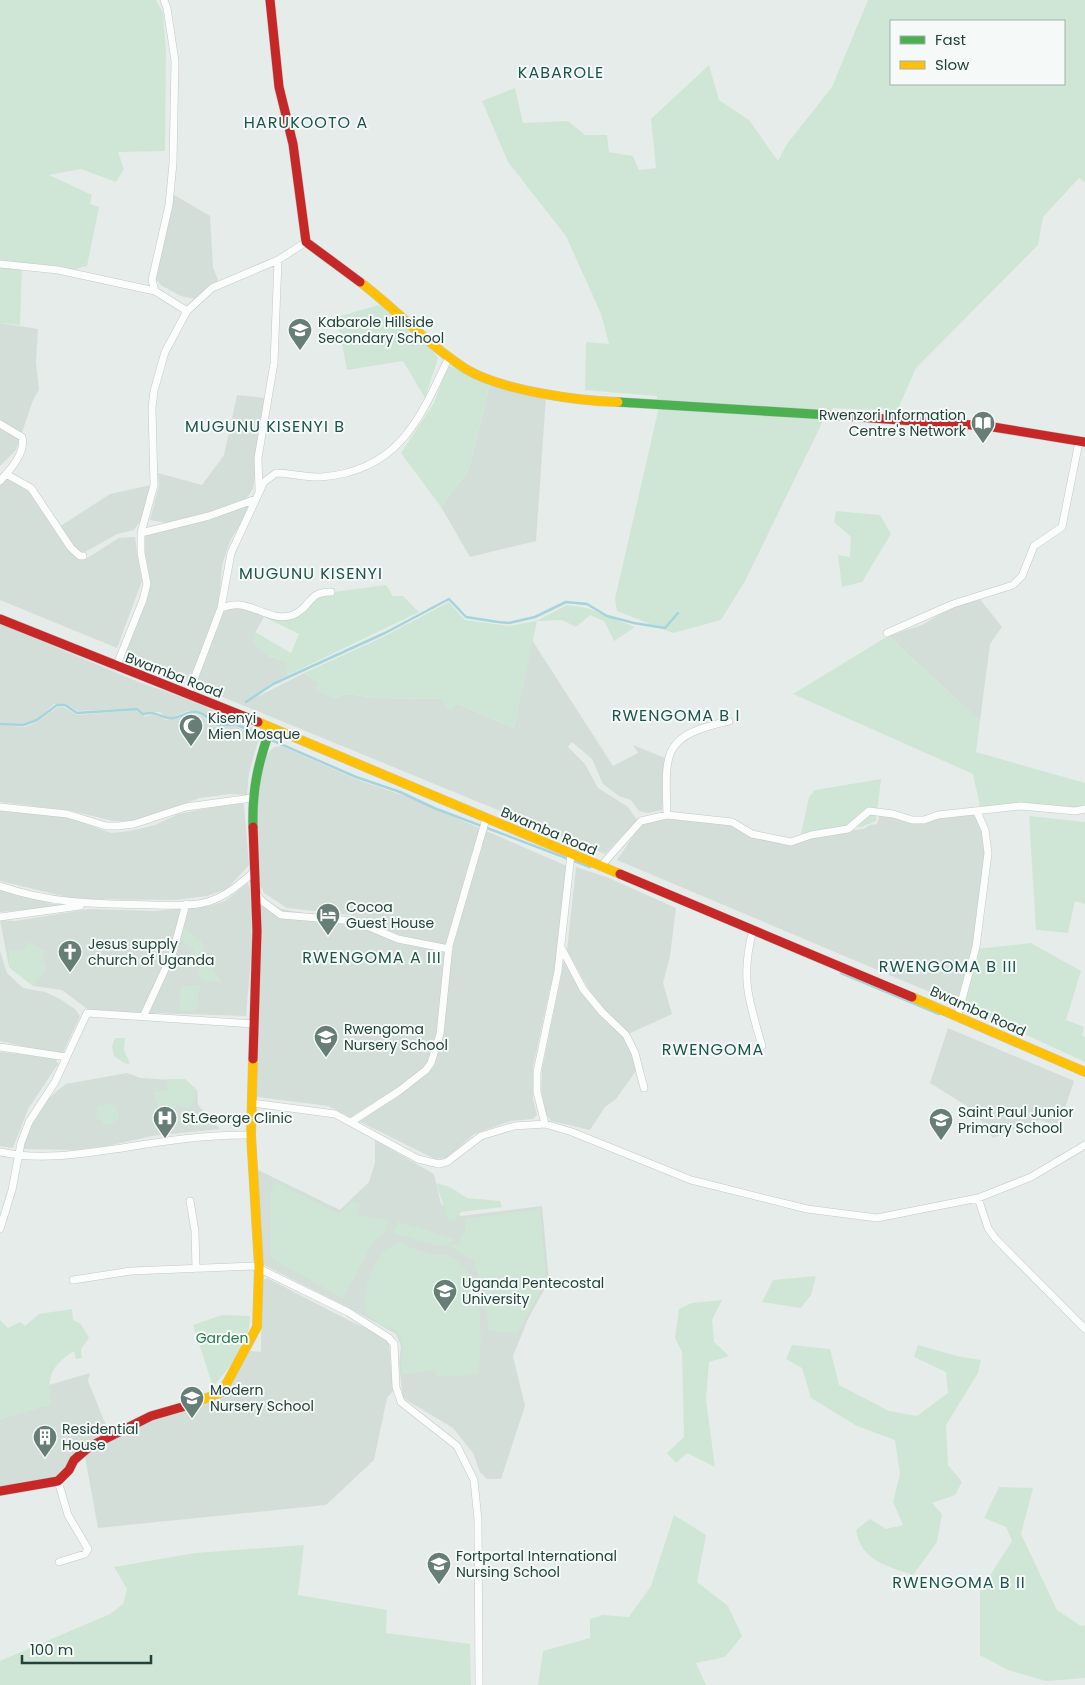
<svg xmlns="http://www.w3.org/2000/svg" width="1085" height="1685" font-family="Poppins,sans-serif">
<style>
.built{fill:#d4ded9}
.green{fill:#cfe6d6;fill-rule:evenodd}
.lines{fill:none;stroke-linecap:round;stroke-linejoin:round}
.stream{stroke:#a5d4dc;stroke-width:2.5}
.street-casing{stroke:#c3c9c7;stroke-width:8}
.fast-casing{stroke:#c2cac7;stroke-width:10}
.slow-casing{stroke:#c2cac7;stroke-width:10}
.jam-casing{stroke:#c2cac7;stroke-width:10}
.street{stroke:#fbfcfc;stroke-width:7}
.fast{stroke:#4caf50;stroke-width:9}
.slow{stroke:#ffc107;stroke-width:9}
.jam{stroke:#c62828;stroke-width:9}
.labels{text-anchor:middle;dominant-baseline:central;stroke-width:4;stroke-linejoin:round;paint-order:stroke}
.poi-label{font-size:14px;fill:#22423a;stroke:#f5faf8;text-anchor:start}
.street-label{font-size:14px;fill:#22423a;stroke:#f5faf8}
.park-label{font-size:14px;fill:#297b4b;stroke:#f5faf8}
.quarter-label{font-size:16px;letter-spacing:1px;fill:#1c5549;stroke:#f5faf8}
</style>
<rect width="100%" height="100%" fill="#e6ece9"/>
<path class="built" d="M171,193L210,216L213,267L218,280L195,299L181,296L162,286L152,275Z
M0,323L38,329L36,362L39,390L33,400L16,450L0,466Z
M490,383L525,395L546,396L536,541L470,557L441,507L469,469Z
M237,395L265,398L253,489L246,499L196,518L167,523L150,520L159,485L158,473L202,485L224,455Z
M3,477L26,485L59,527L110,494L151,485L142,519L134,530L117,534L80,555L84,560L119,538L135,537L142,581L117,648L0,600V479Z
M244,506H248L249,510L230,541L222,565L218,611L210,635L188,681L124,652L146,597L143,543L146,535Z
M979,598L1002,627L990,644L980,721L888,636L922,625L952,607Z
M241,606L264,617L255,633L269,656L286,662V676L268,685L257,697L304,673L318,682L333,698L346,694L378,698L440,699L458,704L514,728L532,640L613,766L638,753L633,745L665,758L662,810L648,813L639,811L631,800L619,796L603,784L592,759L572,742L568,747L585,764L598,788L628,807L637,820L605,854L196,686L205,656L219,626L222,612Z
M0,624L139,682L190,700L263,732L261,735L236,723L221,726L210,722L206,715L198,712L187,711L173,717H166L160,712H143L138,708L78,711L65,704H54L38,719L23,724L0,723Z
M58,707H64L77,715L135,710L145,716L157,714L166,720L195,714L203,716L210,724L221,728L234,725L259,738L249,773L247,795L230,794L200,798L152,816L130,821H113L72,811L0,802V725L25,727L37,722Z
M281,746L358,780L408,797L567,866L555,974L550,988L533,1067V1099L537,1115L533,1119L511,1121L474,1134L447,1158L435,1159L328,1106L251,1096L259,898L267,900L281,909L310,914H334L372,925L395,935L446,947L405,937L351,915L287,908L264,893L260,885L254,808L257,773L265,756L274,747Z
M230,804H244L249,865L227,889L207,896L176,900L75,899L0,881V809L70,818L111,833L130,831L155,825L178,814Z
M881,811L917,819L978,813L988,853L963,1006L617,860L642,823L665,817L731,825L768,837L783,845L812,835L863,829L870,825L877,824Z
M576,867L609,878L676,908L670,956L663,983L672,1014L626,1035L641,1064L616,1099L605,1107L590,1130L551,1121L546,1114L541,1089L542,1070L565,956L599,1008L567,950Z
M248,883L250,889L252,946L246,1016L90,1011L62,990L33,986L9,967L0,920L15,921L89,909L155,911L209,906L225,901Z
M0,890L53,904H63V907L0,912Z
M0,951L7,973L23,988L45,992L60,999L75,1009L80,1016L62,1055L0,1041Z
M948,1028L1074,1081L1059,1126L1039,1120L993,1138L973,1110L930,1083Z
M0,1052L55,1058L58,1064L28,1109L13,1148L0,1146Z
M127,1073L141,1078L187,1081L197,1090L198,1105L220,1129L152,1136L112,1145L75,1150L24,1149L22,1146L30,1124L46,1101L57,1091L66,1084Z
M375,1140L434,1174L441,1204L461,1216L542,1206L549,1281L528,1319L513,1356L525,1406L501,1479H487L480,1472L473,1453L453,1428L403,1398L399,1364L401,1346L396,1334L351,1309L264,1265L256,1169L340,1210L369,1182L375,1163Z
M267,1278L350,1321L380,1334L389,1344L393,1391L387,1398L374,1460L326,1505L98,1528L85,1457L110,1432L204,1405L225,1394L250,1351L261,1352V1281Z
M90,1373L88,1381L108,1430L87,1445L62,1476L0,1486V1419L50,1404L49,1385Z"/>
<path class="green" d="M0,0H156L163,13L166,51L165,151L118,152L124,169L116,182L81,169L49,175L92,195L90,204L99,207L87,266L72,270L22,266L20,325L0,323Z
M868,0H1085V182L1079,178L1043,217L1038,245L916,368L897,411L833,408L829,412L657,400V396L585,390L586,342L609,344L601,314L566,236L508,162L482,101L515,88L523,123L568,121L585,135H607L609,152L633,156L639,170L656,168L651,119L709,65L719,100L749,120L778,161L787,144L832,87ZM891,21H1064V84H891Z
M382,304L425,341L438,358L425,398L403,361L347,370L337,317Z
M450,366L490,383L469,469L441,507L401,453L434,403L446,370Z
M659,407C715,409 769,416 825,417L745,581L721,620L673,633L617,611L615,599Z
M836,511L880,515L891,534L862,582L842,587L838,555L850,557L851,537L834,522Z
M386,585L393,596H403L419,612L286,676V662C271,657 259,653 252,639L255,632L291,653L299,634L264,617L267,614C310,618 300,592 333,588L334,592Z
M449,602L465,620L510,626L536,621L567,605L587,608L635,627L614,641L604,621L590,615L576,627L562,620L537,621L514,728L458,704L450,711L440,699L378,698L346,694L333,698L316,691L318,682L304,673L381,638Z
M888,636L980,721L976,752L1085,783V811L1026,808L981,811L973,774L793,694Z
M881,779L876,821L862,827L830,828L801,834L809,797L815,790Z
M1029,816L1085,822V904L1075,901L1068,933L1036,930Z
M183,927L201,941L207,960L221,982L201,980L194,950L176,936Z
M28,942L45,951L42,956L47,968L33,986L9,967V949L22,952Z
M1031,943L1081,971L1066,1020L1084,1027L1082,1036L1085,1037V1062L963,1006L976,949Z
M181,986H200L196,1011H180Z
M115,1038H125L124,1050L130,1064L124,1063L114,1056L112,1047Z
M167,1079H185L197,1090L191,1108L176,1105L173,1123L175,1129H161L160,1111L154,1092L168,1091Z
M106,1104C115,1105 120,1111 119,1120L115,1119L113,1123L103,1124V1121L96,1118L98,1106Z
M275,1182L339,1214L352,1202L360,1204L356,1215L389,1221L385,1233L373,1242L343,1298L271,1258V1191Z
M436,1183L450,1187L467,1198L500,1201L502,1207L461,1212L454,1221L448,1220Z
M540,1209L546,1280L517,1333L489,1331L485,1294L474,1260L449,1246L459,1243L465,1230L466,1219Z
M398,1222L455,1239L445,1246H438L394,1233Z
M401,1243C410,1247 420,1252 430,1254C435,1256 441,1254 445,1255C487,1270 482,1340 478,1375L437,1376L434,1370L402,1375C398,1362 407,1349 401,1337C395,1325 377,1326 369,1316C357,1302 373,1263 384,1251C389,1247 395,1245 401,1243Z
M816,1276L811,1295L801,1308L762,1302L773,1280Z
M722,1300L712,1320L714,1342L729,1356L709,1362L706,1400L715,1467L687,1453L676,1463L667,1453L684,1437L682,1352L675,1338L679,1309L692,1303Z
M72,1309L73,1320L81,1324L89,1338L81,1349L82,1358L76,1359L74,1351C52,1365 46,1377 51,1404L0,1419V1320L8,1328L20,1322L25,1326L39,1314Z
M222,1315L250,1316C250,1345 231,1365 213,1387L193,1325Z
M792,1345L830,1349L839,1385L889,1411L917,1416L948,1393L946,1372L914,1357L918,1345L957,1356L981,1360L978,1373L946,1425L948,1465L962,1482L955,1495L932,1503L942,1514L937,1542L913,1575C887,1566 861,1561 856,1530L870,1519L886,1529L903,1525L893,1502L900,1474L895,1440L857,1426L811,1398L802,1368L786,1359Z
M999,1487L1033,1488L1021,1534L1057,1610L1081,1626L1085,1625V1678L1046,1681L1008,1670L980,1655V1591L1012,1541L1006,1527L984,1518Z
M674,1515L706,1535L697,1582L728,1606L742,1636L725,1657L696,1663L706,1685H538L543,1651L590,1638V1619L603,1615L629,1617L651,1586Z
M304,1545L298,1595L387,1610L386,1633L470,1644L471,1685H0V1661L110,1614L123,1604L127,1589L114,1567L195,1553Z"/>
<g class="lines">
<path class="stream" d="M246,702L273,684L385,633L449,599L466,617L498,622L509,623L535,617L566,602L587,604L607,616L634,623L665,628L678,613
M0,724L23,725L37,720L57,705H65L77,713L137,709L143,714C159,710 162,720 173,718C182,717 187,711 196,712C215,715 204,730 235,724L356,777L400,792L434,808L590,867
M841,973L939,1014"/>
<defs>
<path id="street" d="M164,0L167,8L175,61L173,163L169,205L152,280L155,291L187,311
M0,264L58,270L155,291
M0,424L22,437C26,453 10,470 0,481
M6,474L31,488L71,548L80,556H83
M259,491L258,458L274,363L278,260
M141,533L209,516L256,499L264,482L276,473C291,473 306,478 321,477C399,471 420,419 449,357
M221,608C227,606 234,604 240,605C258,607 274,622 293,615C311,608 308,591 331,592
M887,633L953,604L1013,585L1022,576L1034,546L1062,527L1079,442
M116,667L143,600L147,584L141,553V533L154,485L152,408L154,391L165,352L187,311L212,288L278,260L306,242
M188,695L221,608L231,553L256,499
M0,807L67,814L106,826H118L134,824L186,807L252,798
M667,815C665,751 662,736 729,721
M600,867L641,821L667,815L732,822L752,834L791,842L811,835L848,829L869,811L893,814L912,820H924L938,815L1021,806L1075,811L1085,809
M0,886C52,904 98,904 152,905C171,905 196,907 213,900C229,894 242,882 254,872
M256,893L262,901L281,915L355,921L398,939L449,949
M0,917L80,906
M753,930C740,978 749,1001 762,1046
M561,947L583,989L602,1012L626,1035L635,1053L644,1088
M144,1015L173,952L186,904
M957,1018L976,947L988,853L985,830L977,812
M0,1047L66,1057
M252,1103L335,1114L418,1159L439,1164L447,1162L481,1136L514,1126L545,1124L572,1132L691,1180L807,1209L877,1218L978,1198L1031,1177L1085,1145
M351,1122L399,1091L426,1070L431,1063L440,1034L449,946L486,819
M545,1124L537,1092V1072L558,971L571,854
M0,1152C40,1161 81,1154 122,1148C165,1141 208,1134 251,1135
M978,1198L988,1228L995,1238L1085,1329
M190,1201L195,1231L196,1269
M0,1229L12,1190L21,1143L29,1122L55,1082L87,1013L254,1024
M73,1280L131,1271L254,1266L348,1312L389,1338L394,1344L396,1387L401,1402L457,1446L474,1480L478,1520L479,1685
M58,1481L68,1515L88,1549L85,1554L59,1562"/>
<path id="fast" d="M618,402L829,415
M253,827C252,789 258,764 270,729"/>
<path id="slow" d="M360,282C396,309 428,345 466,369C500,390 577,401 618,402
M258,722L620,874
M912,997L1085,1072
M189,1405L222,1392L257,1327L259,1267L251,1135L253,1059"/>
<path id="jam" d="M270,0L279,87L293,144L306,242L360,282
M829,415L987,426L1085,442
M0,619L258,722
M253,827L257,931L253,1059
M620,874L912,997
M0,1491L58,1481L69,1470L74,1460L89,1447L151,1416L189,1405"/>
</defs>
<use href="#street" class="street-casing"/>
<use href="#fast" class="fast-casing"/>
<use href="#slow" class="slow-casing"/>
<use href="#jam" class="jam-casing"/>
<use href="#street" class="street"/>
<use href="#fast" class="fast"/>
<use href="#slow" class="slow"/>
<use href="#jam" class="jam"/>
</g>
<defs>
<symbol id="school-pin" viewBox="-11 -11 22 30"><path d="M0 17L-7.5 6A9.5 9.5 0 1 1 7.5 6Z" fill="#677e77" stroke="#f5faf8"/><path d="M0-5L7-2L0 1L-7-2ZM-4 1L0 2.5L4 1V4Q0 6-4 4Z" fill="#fff"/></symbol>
<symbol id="library-pin" viewBox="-11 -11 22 30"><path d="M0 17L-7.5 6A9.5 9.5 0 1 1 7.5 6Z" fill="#677e77" stroke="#f5faf8"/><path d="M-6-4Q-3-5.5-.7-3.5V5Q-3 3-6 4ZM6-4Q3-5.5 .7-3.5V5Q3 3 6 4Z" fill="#fff"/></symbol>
<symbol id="mosque-pin" viewBox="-11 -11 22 30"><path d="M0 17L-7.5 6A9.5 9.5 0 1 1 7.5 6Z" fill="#677e77" stroke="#f5faf8"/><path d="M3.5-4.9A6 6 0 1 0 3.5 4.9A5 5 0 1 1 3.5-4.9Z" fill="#fff"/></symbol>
<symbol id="hotel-pin" viewBox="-11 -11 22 30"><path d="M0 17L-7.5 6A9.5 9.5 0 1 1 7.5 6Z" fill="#677e77" stroke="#f5faf8"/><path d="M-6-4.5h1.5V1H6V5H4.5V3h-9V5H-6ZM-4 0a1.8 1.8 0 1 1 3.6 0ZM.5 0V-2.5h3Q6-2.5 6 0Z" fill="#fff"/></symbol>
<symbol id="church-pin" viewBox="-11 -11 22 30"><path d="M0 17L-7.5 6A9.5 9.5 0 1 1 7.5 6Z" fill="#677e77" stroke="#f5faf8"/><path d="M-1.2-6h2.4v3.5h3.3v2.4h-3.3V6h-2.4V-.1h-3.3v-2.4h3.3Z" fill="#fff"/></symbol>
<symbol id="hospital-pin" viewBox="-11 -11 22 30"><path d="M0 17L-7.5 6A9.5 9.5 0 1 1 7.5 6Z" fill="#677e77" stroke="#f5faf8"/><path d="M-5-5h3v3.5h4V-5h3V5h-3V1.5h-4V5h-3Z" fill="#fff"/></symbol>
<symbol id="university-pin" viewBox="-11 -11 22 30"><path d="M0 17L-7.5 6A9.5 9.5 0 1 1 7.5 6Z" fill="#677e77" stroke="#f5faf8"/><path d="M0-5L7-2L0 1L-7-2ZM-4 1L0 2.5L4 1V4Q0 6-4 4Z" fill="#fff"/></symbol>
<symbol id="building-pin" viewBox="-11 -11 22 30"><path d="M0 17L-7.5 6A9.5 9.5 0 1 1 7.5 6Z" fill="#677e77" stroke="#f5faf8"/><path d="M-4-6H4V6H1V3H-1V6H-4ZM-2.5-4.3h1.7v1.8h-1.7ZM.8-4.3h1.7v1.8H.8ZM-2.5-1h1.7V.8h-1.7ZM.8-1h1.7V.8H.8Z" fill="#fff"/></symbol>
</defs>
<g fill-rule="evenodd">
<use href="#school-pin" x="286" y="316" width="28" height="38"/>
<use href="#library-pin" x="969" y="409" width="28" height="38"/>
<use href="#mosque-pin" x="177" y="712" width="28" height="38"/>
<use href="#hotel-pin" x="314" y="901" width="28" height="38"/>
<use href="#church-pin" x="56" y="938" width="28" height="38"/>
<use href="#school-pin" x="312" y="1023" width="28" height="38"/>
<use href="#hospital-pin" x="151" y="1104" width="28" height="38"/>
<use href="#school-pin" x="927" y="1106" width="28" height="38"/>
<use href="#university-pin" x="431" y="1277" width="28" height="38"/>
<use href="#school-pin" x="178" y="1384" width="28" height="38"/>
<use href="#building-pin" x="31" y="1423" width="28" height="38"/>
<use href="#university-pin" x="425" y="1550" width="28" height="38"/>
</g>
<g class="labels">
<g class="poi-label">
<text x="318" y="322">Kabarole Hillside<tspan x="318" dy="16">Secondary School</tspan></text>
<text x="966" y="415" text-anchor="end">Rwenzori Information<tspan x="966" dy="16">Centre's Network</tspan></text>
<text x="208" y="718">Kisenyi<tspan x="208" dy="16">Mien Mosque</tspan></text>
<text x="346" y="907">Cocoa<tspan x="346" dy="16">Guest House</tspan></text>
<text x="88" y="944">Jesus supply<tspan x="88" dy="16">church of Uganda</tspan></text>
<text x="344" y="1029">Rwengoma<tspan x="344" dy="16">Nursery School</tspan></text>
<text x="958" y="1112">Saint Paul Junior<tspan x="958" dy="16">Primary School</tspan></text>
<text x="182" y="1118">St.George Clinic</text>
<text x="462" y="1283">Uganda Pentecostal<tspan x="462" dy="16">University</tspan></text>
<text x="210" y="1390">Modern<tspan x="210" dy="16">Nursery School</tspan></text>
<text x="62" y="1429">Residential<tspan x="62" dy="16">House</tspan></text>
<text x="456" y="1556">Fortportal International<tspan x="456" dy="16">Nursing School</tspan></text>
</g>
<g class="street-label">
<text transform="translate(174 675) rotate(21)">Bwamba Road</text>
<text transform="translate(549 831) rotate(23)">Bwamba Road</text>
<text transform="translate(978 1011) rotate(24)">Bwamba Road</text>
</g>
<g class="park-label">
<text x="222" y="1338">Garden</text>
</g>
<g class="quarter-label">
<text x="561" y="72">KABAROLE</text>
<text x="306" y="122">HARUKOOTO A</text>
<text x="265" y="426">MUGUNU KISENYI B</text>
<text x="311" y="573">MUGUNU KISENYI</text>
<text x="676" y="715">RWENGOMA B I</text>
<text x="372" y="957">RWENGOMA A III</text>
<text x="948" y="966">RWENGOMA B III</text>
<text x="713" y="1049">RWENGOMA</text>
<text x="959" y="1582">RWENGOMA B II</text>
</g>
</g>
<rect x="890" y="20" width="175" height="65" fill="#f5faf8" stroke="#a1b0ac"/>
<rect x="900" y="36" width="25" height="8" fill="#4caf50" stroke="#a1b0ac"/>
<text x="935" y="45" font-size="15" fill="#22423a">Fast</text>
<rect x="900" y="61" width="25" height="8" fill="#ffc107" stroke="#a1b0ac"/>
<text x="935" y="70" font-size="15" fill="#22423a">Slow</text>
<path d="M22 1655v8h129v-8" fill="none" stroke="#22423a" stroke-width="2.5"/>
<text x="30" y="1655" font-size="15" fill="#22423a" stroke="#f5faf8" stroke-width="4" paint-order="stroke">100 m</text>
</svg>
